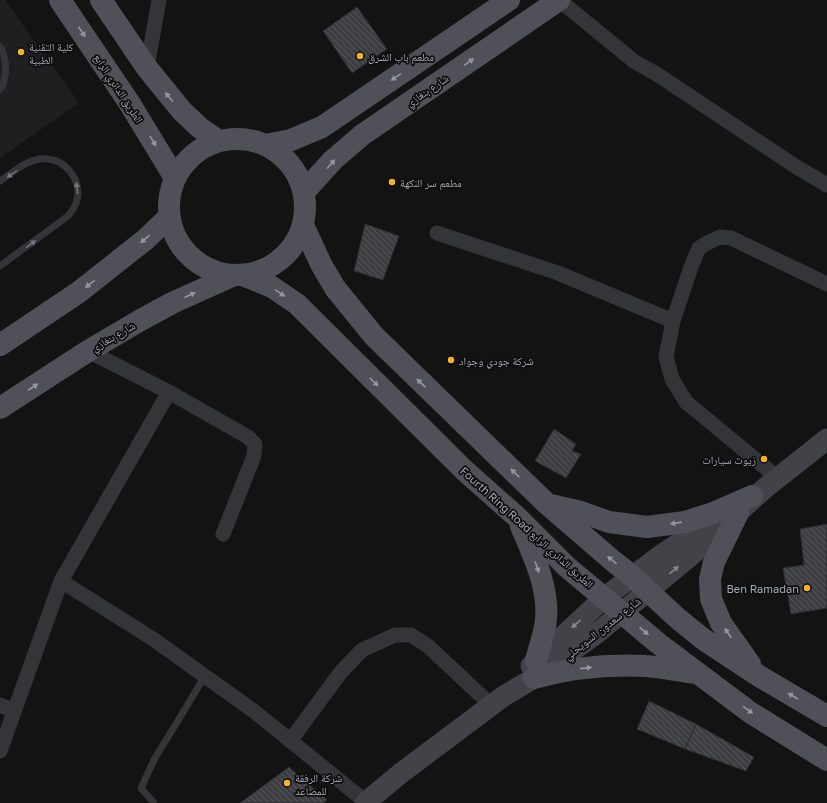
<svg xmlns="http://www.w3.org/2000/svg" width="827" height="803" font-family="'Golos Text','Noto Naskh Arabic',sans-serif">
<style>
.built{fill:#1f1f21}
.building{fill:url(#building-back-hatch);stroke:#2d2d30}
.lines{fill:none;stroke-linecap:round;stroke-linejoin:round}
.lane{stroke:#343539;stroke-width:7}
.street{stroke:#343539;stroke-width:15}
.secondary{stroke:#424349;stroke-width:21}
.primary{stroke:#505158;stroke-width:22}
.oneway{fill:#9397a2}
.oneway2{fill:#72757d}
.oneway3{fill:#82858f}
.poi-dot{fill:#f5b12a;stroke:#0e0e0f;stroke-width:1.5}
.labels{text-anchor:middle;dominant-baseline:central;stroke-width:3.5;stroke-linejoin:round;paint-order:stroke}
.poi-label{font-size:11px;fill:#a4a9b5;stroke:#0e0e0f;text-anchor:start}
.street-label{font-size:11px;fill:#a4a9b5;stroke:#0e0e0f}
</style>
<defs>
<pattern id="building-back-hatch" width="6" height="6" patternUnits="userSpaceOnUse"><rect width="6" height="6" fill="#3d3e41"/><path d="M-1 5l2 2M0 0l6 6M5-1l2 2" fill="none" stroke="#56575a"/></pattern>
</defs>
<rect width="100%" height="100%" fill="#131314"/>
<path class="built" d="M0,0H5L79,103L0,158Z"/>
<path class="building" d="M357,7L387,49L352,73L323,31Z
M365,224L399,236L383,280L354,271Z
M554,429L576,444L572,451L581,454L566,478L535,461Z
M827,524V608L791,614L783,568L804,565L800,529Z
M649,701L696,724L685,749L637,729Z
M696,724L754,757L746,771L685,749Z
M289,767L327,800L323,803H240Z"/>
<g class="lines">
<path class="lane" d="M0,47C7,58 8,78 0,89
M0,181C12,173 25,161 40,159C63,156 82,178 77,200C76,206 72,211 68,216L0,266
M154,803L141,788L154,760L205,676"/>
<path class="street" d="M559,0L635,62L655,73L795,166L827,185
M147,68L159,0
M437,233L558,273L673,321
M88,351L169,392L248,437L255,444L254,456L223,534
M778,478L686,402L672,379L666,357L673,321L691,267L699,248L707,243L720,237L731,238L827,284
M61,581L153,639L255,712L366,802
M0,705L14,711
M290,741L341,672L362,650L395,635H411L428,646L491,705
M0,751L61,581L169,392"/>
<path class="secondary" d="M531,666L605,597L664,553L721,515
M365,803L401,773L504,696L534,678L596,634L688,558L765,488L827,439"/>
<path class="primary" d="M60,0L130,104L175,178
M101,0L147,68L182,111L200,128L219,141
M169 207a68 68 0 1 1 136 0a68 68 0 1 1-136 0Z
M265,145L291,140L322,127L509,0
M304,192L333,160L362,135L559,0
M303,225L321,264L335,288L374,336L547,504L613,561L632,576L676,617L703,639L759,676L827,716
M245,276L272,287L297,304L463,469L518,518L567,567L659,644L751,713L827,760
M0,345L79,292L146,239L169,217
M0,408L88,351L139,321L172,303L232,276
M551,505L581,512L609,522L647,527L685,522L713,513L752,496
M738,513L714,562L710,579L711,599L721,623L750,664
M521,526C533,555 549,587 546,619C545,633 539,648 536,661
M534,678C570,668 607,664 645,666C662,667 680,671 697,673"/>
</g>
<defs><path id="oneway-solid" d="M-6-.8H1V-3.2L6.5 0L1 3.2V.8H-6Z"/></defs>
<g class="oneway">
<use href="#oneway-solid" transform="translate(82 32) rotate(56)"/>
<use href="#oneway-solid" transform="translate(469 62) rotate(-34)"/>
<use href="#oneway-solid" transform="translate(396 77) rotate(146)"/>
<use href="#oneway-solid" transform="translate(169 97) rotate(-130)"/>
<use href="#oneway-solid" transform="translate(153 141) rotate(59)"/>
<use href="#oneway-solid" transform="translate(331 164) rotate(-48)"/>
<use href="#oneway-solid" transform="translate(145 239) rotate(139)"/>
<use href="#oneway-solid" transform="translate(90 284) rotate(142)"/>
<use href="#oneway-solid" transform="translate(280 293) rotate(34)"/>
<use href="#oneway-solid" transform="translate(190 295) rotate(-24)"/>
<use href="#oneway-solid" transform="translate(374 382) rotate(45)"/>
<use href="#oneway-solid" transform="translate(421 383) rotate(-136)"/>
<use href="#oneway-solid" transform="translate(33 387) rotate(-33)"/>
<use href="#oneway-solid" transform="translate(515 473) rotate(-136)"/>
<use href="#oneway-solid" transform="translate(676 523) rotate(172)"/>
<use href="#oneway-solid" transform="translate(612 560) rotate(-141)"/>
<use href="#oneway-solid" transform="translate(537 567) rotate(71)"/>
<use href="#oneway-solid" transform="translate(644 631) rotate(41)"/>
<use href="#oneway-solid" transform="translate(728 633) rotate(-124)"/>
<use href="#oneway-solid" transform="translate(586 668) rotate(-6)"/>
<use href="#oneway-solid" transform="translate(793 696) rotate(-149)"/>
<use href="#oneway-solid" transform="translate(748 710) rotate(36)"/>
</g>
<g class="oneway2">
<use href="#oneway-solid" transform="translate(12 174) rotate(146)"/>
<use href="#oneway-solid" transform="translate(77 188) rotate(-96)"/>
<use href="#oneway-solid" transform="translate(31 244) rotate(-36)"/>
</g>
<g class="oneway3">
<use href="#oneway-solid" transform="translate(674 570) rotate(-40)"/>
<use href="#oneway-solid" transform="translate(576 624) rotate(139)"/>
</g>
<g class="poi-dot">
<circle cx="21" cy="52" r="4"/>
<circle cx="360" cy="56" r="4"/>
<circle cx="392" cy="182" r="4"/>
<circle cx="451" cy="360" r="4"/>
<circle cx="764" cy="459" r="4"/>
<circle cx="807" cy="588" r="4"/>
<circle cx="287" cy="783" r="4"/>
</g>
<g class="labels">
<g class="poi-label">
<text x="29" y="46">كلية التقنية<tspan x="29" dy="13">الطبية</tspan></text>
<text x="368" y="56">مطعم باب الشرق</text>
<text x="400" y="182">مطعم سر النكهة</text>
<text x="459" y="360">شركة جودي وجواد</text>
<text x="756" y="459" text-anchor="end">زيوت سيارات</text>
<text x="799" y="588" text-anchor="end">Ben Ramadan</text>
<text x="295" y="777">شركة الرفقة<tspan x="295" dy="13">للمصاعد</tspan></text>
</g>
<g class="street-label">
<text transform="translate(119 88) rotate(57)">الطريق الدائري الرابع</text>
<text transform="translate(427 90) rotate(-34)">شارع بنغازي</text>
<text transform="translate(113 336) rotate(-30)">شارع بنغازي</text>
<text transform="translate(527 527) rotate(42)">Fourth Ring Road الطريق الدائري الرابع</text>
<text transform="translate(602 628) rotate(-38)">شارع سعدون السويحلي</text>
</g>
</g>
</svg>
